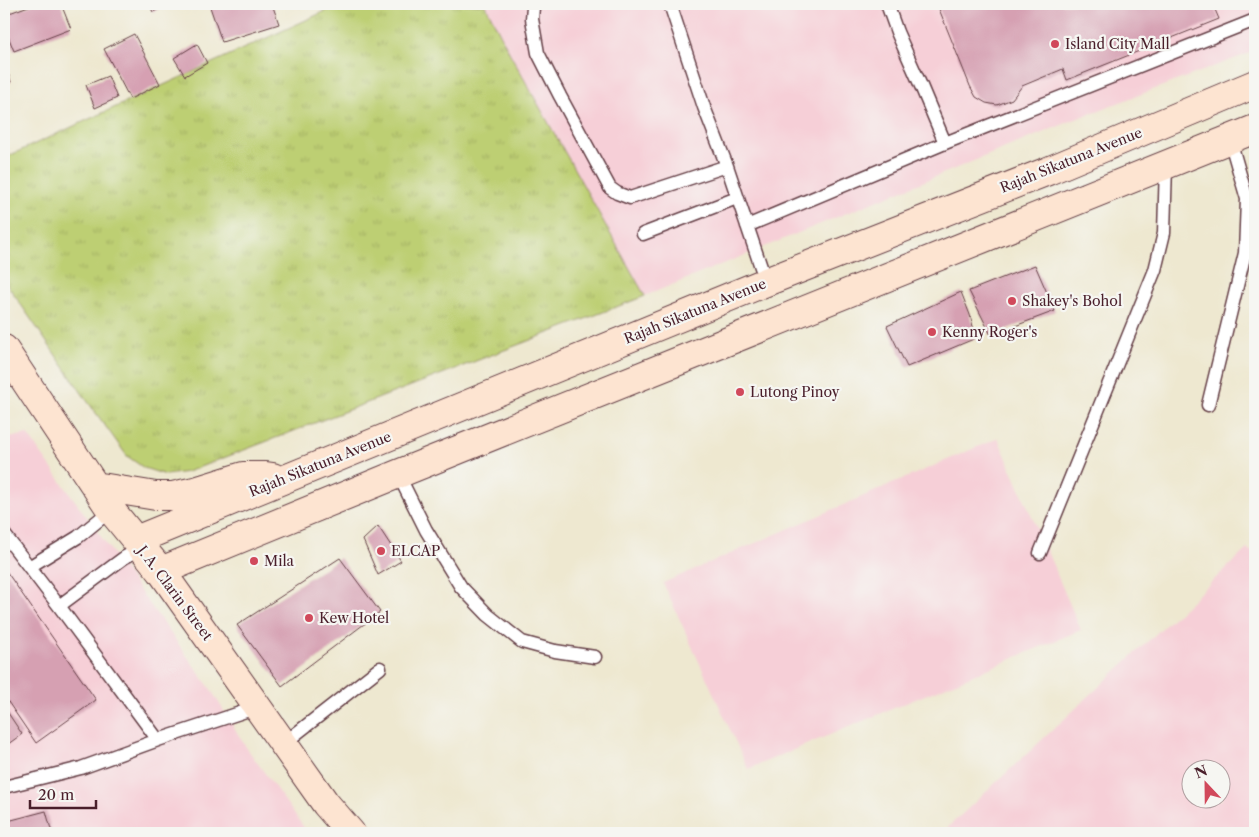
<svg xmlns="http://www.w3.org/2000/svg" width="1259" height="837" font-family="'Libre Caslon Text',serif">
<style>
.built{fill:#f6cfd7;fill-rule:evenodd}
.grass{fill:url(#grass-tufts);stroke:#84774f}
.building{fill:#d6a0b2}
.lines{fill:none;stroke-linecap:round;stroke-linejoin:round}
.lane-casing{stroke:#633d44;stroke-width:15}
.secondary-casing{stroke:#633d44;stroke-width:30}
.lane{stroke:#fff;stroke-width:12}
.secondary{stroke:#fde4d1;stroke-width:28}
.poi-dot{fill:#d1495b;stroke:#f6f6f2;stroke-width:2}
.labels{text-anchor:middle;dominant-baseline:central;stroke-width:4.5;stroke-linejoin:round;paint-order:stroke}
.poi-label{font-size:14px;fill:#4a1f2b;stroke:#f6f6f2;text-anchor:start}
.street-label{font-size:14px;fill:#4a1f2b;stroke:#f6f6f2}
</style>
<defs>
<pattern id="grass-tufts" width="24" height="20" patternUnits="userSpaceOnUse" patternTransform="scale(1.25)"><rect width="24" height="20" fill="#bdcf73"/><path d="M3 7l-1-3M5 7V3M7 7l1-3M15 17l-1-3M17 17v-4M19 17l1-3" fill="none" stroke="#a4b164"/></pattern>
</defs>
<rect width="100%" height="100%" fill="#f6f6f2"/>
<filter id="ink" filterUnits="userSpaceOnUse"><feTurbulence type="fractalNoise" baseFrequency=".02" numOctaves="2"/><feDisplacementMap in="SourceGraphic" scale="10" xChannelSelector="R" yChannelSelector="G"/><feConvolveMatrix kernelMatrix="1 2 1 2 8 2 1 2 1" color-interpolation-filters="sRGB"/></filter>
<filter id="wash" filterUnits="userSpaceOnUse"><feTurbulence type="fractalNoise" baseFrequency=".0096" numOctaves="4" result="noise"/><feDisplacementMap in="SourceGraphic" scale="20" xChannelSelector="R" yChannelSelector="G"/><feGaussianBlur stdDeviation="1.12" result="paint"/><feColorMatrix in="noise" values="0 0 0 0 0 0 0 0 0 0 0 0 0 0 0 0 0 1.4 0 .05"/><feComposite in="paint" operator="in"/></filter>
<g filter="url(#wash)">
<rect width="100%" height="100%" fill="#eee8d0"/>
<path class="built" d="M485,4H1255V51L1081,117L645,296L509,52Z
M27,434L210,688L246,747L308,833H4V439Z
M998,438L1081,630L748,769L663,583Z
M1247,549L1255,553V833H945V830ZM1192,770H1222V800H1192Z"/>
<path class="grass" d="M341,4H485L509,52L645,296L187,472L166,475L144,468L127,456L88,402L4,280V158Z"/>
<g id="blocks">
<path class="building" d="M34,4H61L71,29L14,51L4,26V15Z
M149,4H168L153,12Z
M209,4H272L279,24L222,42Z
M937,4H1215L1213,5L1219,19L1067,80L1063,69L1022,86L1012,99L997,105L986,103L976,97L970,86Z
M134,34L160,84L130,99L104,49Z
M197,44L207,63L185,76L174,58Z
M4,61L11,82L4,85Z
M108,76L117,98L95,108L86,85Z
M1035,265L1055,311L991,335L969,291Z
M961,292L970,315L976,338L907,367L887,326Z
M378,526L401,561L378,575L363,540Z
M340,558L380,612L282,686L237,625Z
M4,568L96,700L36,743L4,696Z
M4,707L22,734L4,747Z
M46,811L52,833H4V822Z"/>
</g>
</g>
<g filter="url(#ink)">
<use href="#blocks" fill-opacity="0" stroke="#633d44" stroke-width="1"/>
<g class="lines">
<defs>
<path id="lane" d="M535,4L533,7L532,19L538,53L560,96L610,188L617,193L630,198L727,166
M670,4L704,107L727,166L766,282
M945,143L1255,20
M747,226L945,143L921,86L897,32L887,4
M643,234L737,198
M1208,405L1245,253L1247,199L1230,140
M398,474L426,530L461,587L488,615L522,642L555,651L595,657
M4,534L59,606L158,740
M1040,553L1155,270L1164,233L1166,165
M29,567L78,537L111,510
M59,606L125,557L142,548
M283,744L380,668
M4,787L81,768L158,740L258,707"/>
<path id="secondary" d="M4,349L111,510L161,571L326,804L351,833
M95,486L156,496H173L195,491L243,476H266L273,477
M136,540L766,282L1048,171L1255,84
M161,571L398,474L1255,129"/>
</defs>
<use href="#lane" class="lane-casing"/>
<use href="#secondary" class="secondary-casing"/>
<use href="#lane" class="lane"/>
<use href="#secondary" class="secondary"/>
</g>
</g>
<g class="poi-dot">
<circle cx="1055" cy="44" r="5"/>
<circle cx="1012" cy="301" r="5"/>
<circle cx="932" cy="332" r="5"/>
<circle cx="740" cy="392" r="5"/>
<circle cx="381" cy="551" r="5"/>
<circle cx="254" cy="561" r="5"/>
<circle cx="309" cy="618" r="5"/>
</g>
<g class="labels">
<g class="poi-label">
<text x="1065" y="44">Island City Mall</text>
<text x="1022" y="301">Shakey's Bohol</text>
<text x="942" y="332">Kenny Roger's</text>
<text x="750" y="392">Lutong Pinoy</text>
<text x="391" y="551">ELCAP</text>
<text x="264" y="561">Mila</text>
<text x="319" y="618">Kew Hotel</text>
</g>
<g class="street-label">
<text transform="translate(1071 160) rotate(-22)">Rajah Sikatuna Avenue</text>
<text transform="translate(695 311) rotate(-22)">Rajah Sikatuna Avenue</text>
<text transform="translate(320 464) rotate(-22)">Rajah Sikatuna Avenue</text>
<text transform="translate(175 593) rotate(53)">J. A. Clarin Street</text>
</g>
</g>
<rect width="1259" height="837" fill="none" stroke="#f6f6f2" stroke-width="20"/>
<g transform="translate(1206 784) rotate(338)"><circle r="24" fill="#f6f6f2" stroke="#b1a0a2"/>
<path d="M0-4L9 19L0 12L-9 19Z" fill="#d1495b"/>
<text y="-8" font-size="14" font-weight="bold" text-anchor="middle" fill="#4a1f2b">N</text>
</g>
<path d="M30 800v8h66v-8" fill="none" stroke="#4a1f2b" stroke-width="2.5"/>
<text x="38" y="800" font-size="15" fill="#4a1f2b" stroke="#f6f6f2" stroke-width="4" paint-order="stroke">20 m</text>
</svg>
